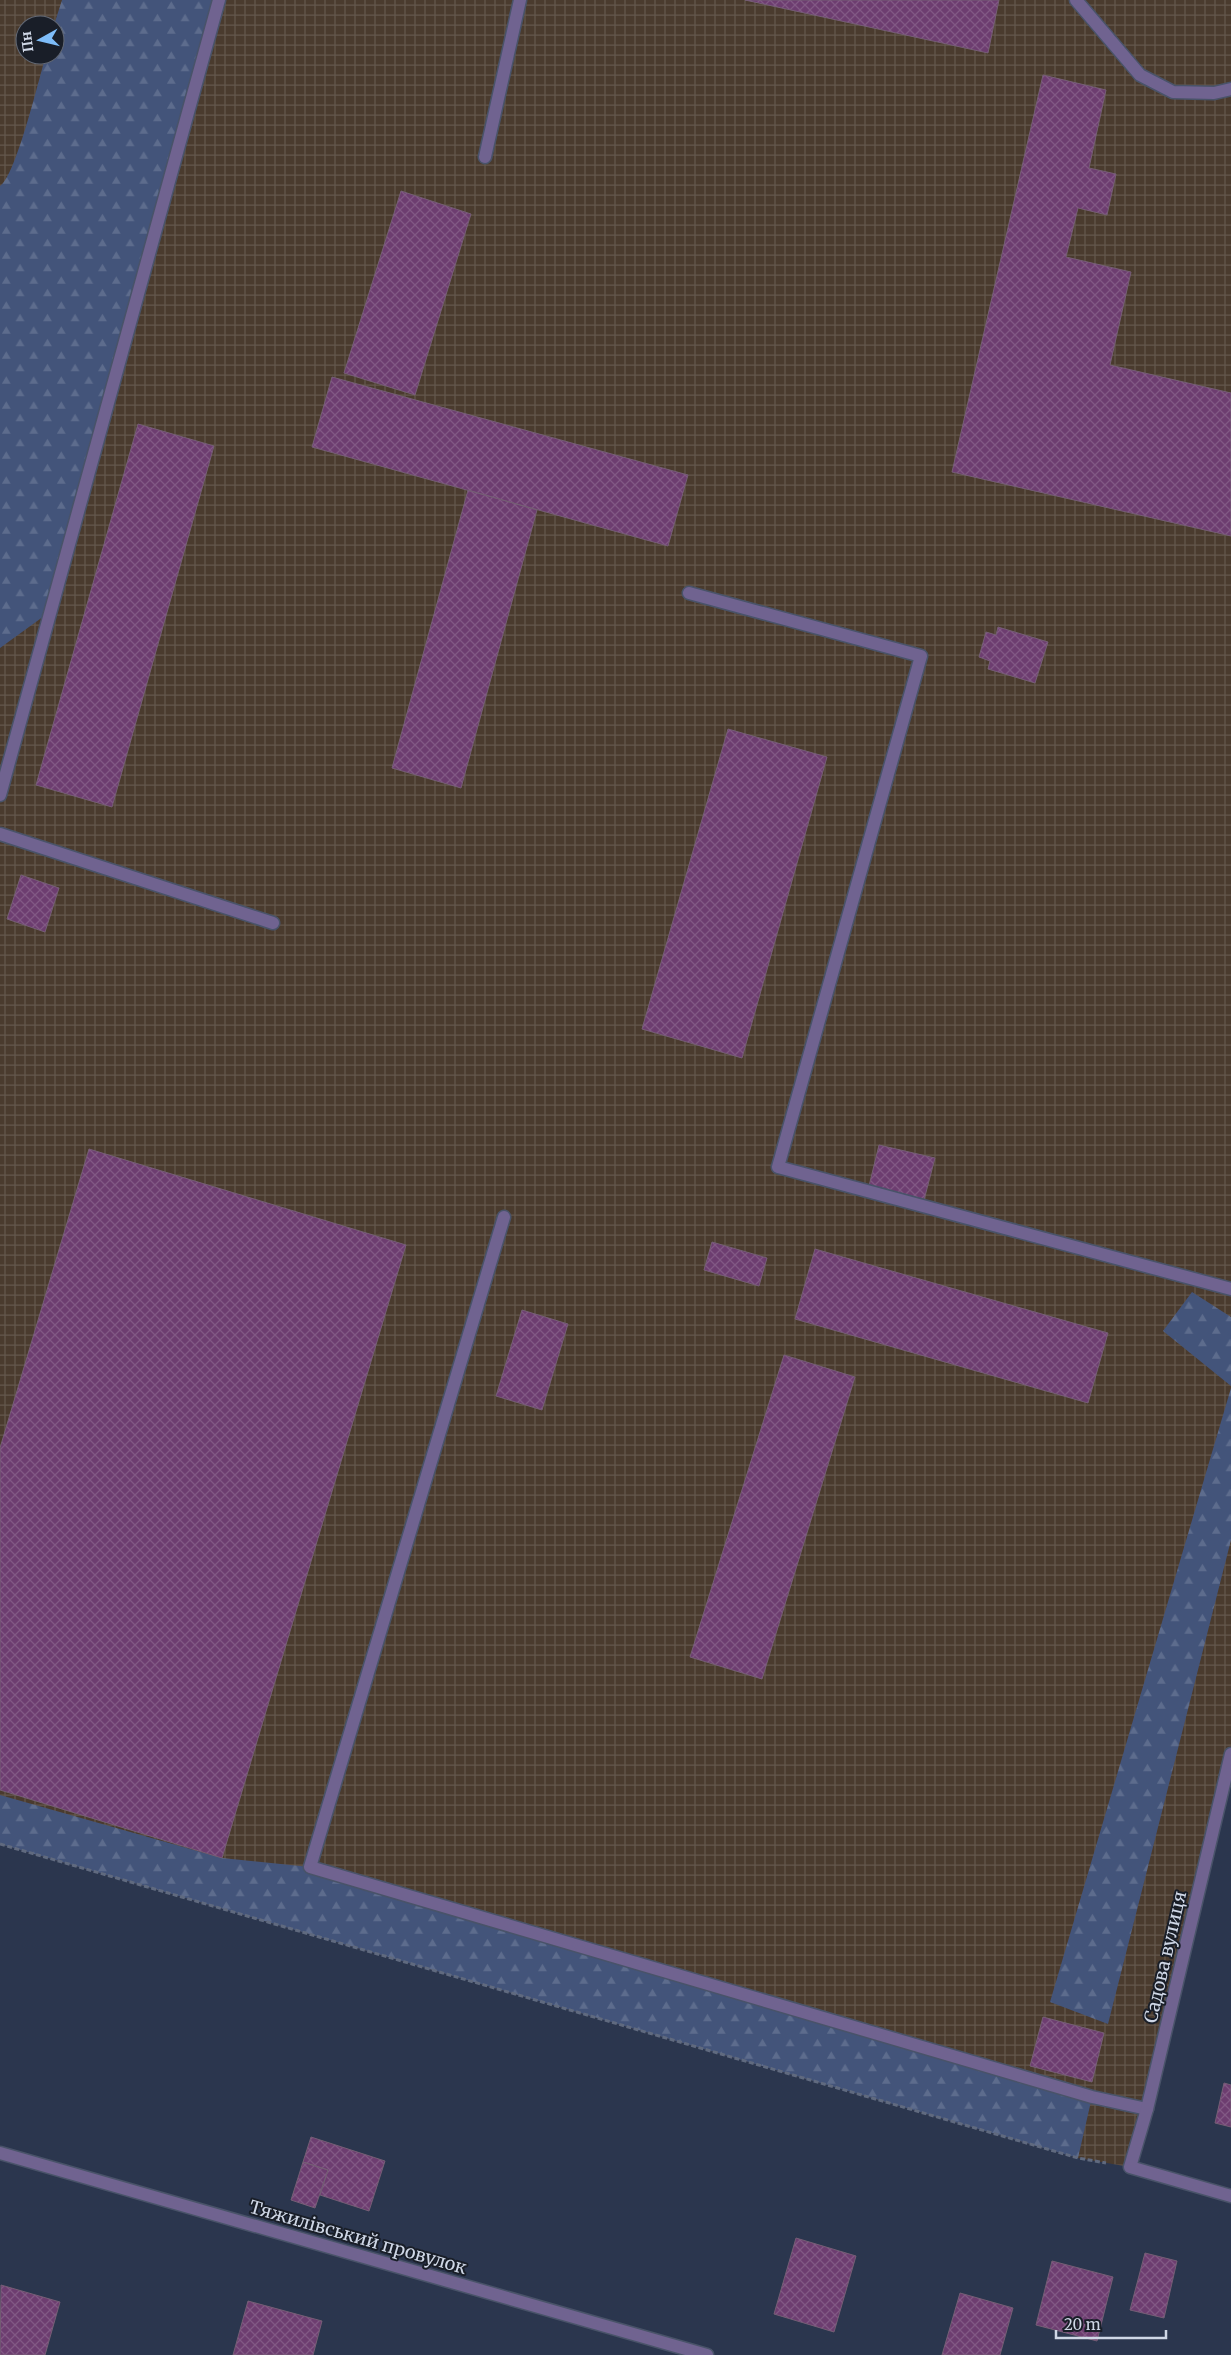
<svg xmlns="http://www.w3.org/2000/svg" width="1231" height="2355" font-family="Merriweather,serif">
<style>
.industrial{fill:url(#industrial-grid);fill-rule:evenodd}
.forest{fill:url(#forest-firs)}
.building{fill:url(#building-cross-hatch);stroke:#755e75}
.lines{fill:none;stroke-linecap:round;stroke-linejoin:round}
.service-casing{stroke:#495369;stroke-width:15}
.minor-casing{stroke:#495369;stroke-width:15}
.path{stroke:#606a7f;stroke-width:3;stroke-dasharray:5 2.5;stroke-linecap:butt}
.service{stroke:#706390;stroke-width:12}
.minor{stroke:#706390;stroke-width:12}
.labels{text-anchor:middle;dominant-baseline:central;stroke-width:4;stroke-linejoin:round;paint-order:stroke}
.street-label{font-size:18px;fill:#cfd7e6;stroke:#191e28}
</style>
<defs>
<pattern id="industrial-grid" width="8" height="8" patternUnits="userSpaceOnUse" patternTransform="scale(1.25)"><rect width="8" height="8" fill="#4a3b2e"/><path d="M0 4h8M4 0v8" fill="none" stroke="#63574c"/></pattern>
<pattern id="forest-firs" width="22" height="20" patternUnits="userSpaceOnUse" patternTransform="scale(1.25)"><rect width="22" height="20" fill="#43547a"/><path d="M5 1l3.5 6h-7zM16 11l3.5 6h-7z" fill="#5d6c8d"/></pattern>
<pattern id="building-cross-hatch" width="8" height="8" patternUnits="userSpaceOnUse" patternTransform="scale(1.25)"><rect width="8" height="8" fill="#6d3d70"/><path d="M0 0l8 8M0 8l8-8" fill="none" stroke="#815884"/></pattern>
</defs>
<rect width="100%" height="100%" fill="#2b364e"/>
<path class="industrial" d="M0,0H1231V1754L1130,2167L1078,2158L0,1844ZM25,25H55V55H25Z"/>
<path class="forest" d="M62,0H219L51,611L0,648V186C16,176 39,78 46,55H55L54,25Z
M1192,1292L1231,1317V1386L1163,1331Z
M1231,1388V1540L1108,2024L1050,2002Z
M0,1795L222,1858L310,1867L1092,2097L1078,2158L0,1844Z"/>
<path class="building" d="M745,0H999L988,53Z
M1043,75L1106,90L1089,168L1116,174L1107,215L1078,208L1066,257L1131,272L1110,365L1231,393V536L952,472Z
M401,191L471,214L415,395L344,373Z
M332,377L688,475L668,546L312,447Z
M138,424L214,446L112,807L36,785Z
M468,490L537,510L461,788L392,768Z
M998,627L1048,642L1035,683L988,669L990,661L979,657L986,632L996,635Z
M728,729L827,757L742,1058L642,1029Z
M21,875L59,888L45,932L7,919Z
M879,1145L935,1158L924,1200L869,1186Z
M89,1149L406,1245L222,1858L0,1790V1448Z
M712,1242L767,1258L759,1286L704,1270Z
M815,1249L1108,1333L1088,1403L795,1319Z
M522,1310L568,1324L542,1410L496,1396Z
M784,1355L855,1377L762,1679L690,1657Z
M1043,2017L1104,2033L1092,2082L1030,2066Z
M1224,2083L1231,2085V2127L1215,2123Z
M311,2137L385,2161L369,2211L320,2195L328,2170L303,2162Z
M303,2162L328,2170L315,2208L291,2200Z
M796,2238L856,2256L834,2332L774,2314Z
M1145,2253L1177,2261L1164,2318L1130,2310Z
M1052,2261L1113,2277L1097,2341L1036,2325Z
M1,2285L60,2302L45,2355H0Z
M960,2293L1013,2308L1000,2355H942Z
M248,2301L322,2321L313,2355H233Z"/>
<g class="lines">
<defs>
<path id="service" d="M1076,0L1140,75L1173,92L1214,93L1231,89
M485,157L520,0
M689,593L921,656L778,1167L1231,1289
M0,795L219,0
M0,834L273,923
M504,1217L310,1867L1092,2097L1147,2109"/>
<path id="minor" d="M1231,1754L1147,2109L1130,2167L1231,2196
M0,2153L707,2355"/>
</defs>
<use href="#service" class="service-casing"/>
<use href="#minor" class="minor-casing"/>
<path class="path" d="M0,1844L1078,2158L1106,2163"/>
<use href="#service" class="service"/>
<use href="#minor" class="minor"/>
</g>
<g class="labels">
<g class="street-label">
<text transform="translate(1165 1957) rotate(-77)">Садова вулиця</text>
<text transform="translate(358 2237) rotate(16)">Тяжилівський провулок</text>
</g>
</g>
<g transform="translate(40 40) rotate(262)"><circle r="24" fill="#191e28" stroke="#626874"/>
<path d="M0-4L9 19L0 12L-9 19Z" fill="#7ebdf9"/>
<text y="-8" font-size="14" font-weight="bold" text-anchor="middle" fill="#cfd7e6">Пн</text>
</g>
<path d="M1056 2330v8h110v-8" fill="none" stroke="#cfd7e6" stroke-width="2.5"/>
<text x="1064" y="2330" font-size="15" fill="#cfd7e6" stroke="#191e28" stroke-width="4" paint-order="stroke">20 m</text>
</svg>
